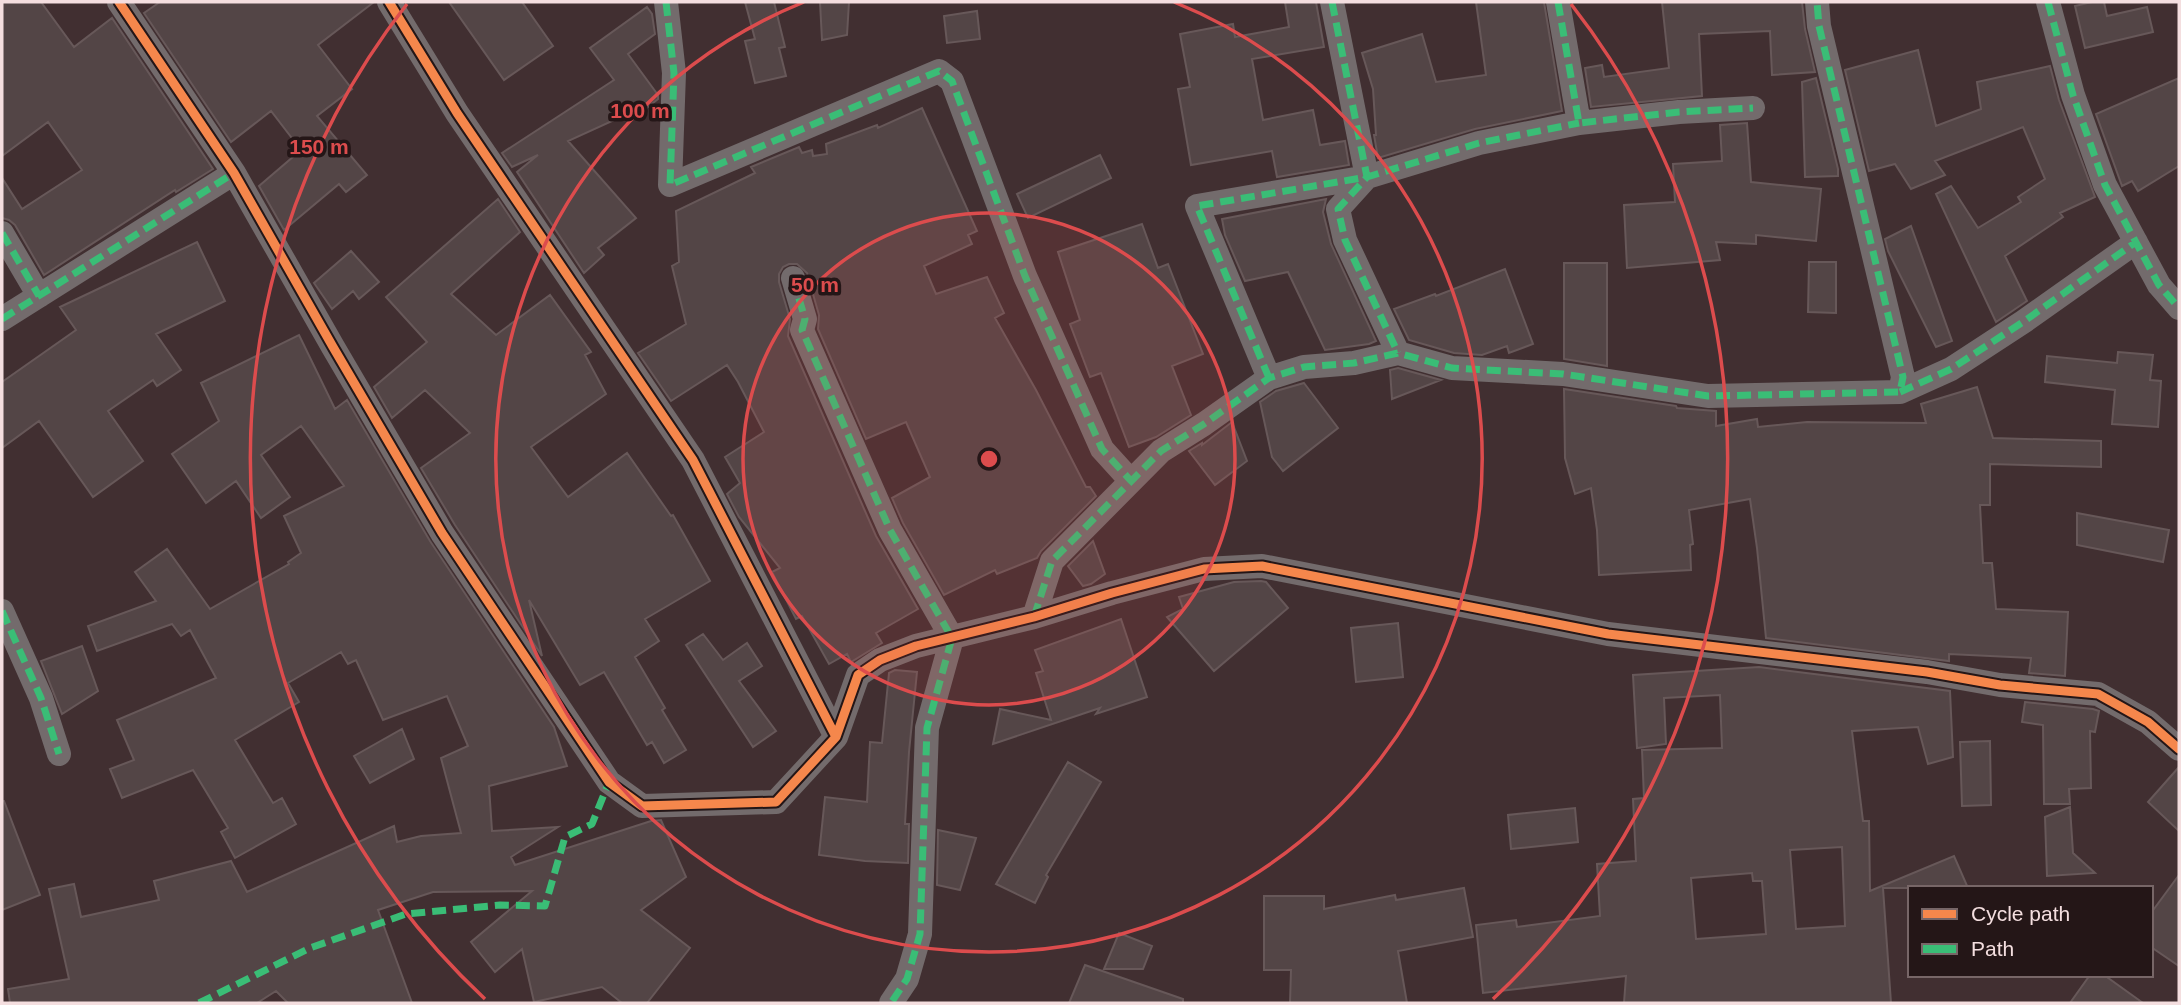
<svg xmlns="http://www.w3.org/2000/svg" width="2181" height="1005" font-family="Arial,sans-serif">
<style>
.building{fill:#534546;stroke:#675859;stroke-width:2;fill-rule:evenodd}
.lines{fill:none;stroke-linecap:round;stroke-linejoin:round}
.street{stroke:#736b6c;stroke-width:24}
.quiet{stroke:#3abd76;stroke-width:7;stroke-dasharray:14 7;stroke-linecap:butt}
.cycleway-casing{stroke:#241617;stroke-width:13}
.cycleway{stroke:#f5874c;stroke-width:9}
.ring{fill:none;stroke:#dc4c4d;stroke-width:3.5}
.centre{fill:#dc4c4d;stroke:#241617;stroke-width:3.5}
.ring-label{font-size:21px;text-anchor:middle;font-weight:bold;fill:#dc4c4d;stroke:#241617;stroke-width:7;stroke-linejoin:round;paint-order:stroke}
</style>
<rect width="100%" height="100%" fill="#412f31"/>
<path class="building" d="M2,2H41L74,47L112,18L213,169L176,192L175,190L44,275L15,225L9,220L2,218V178L22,209L82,170L48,122L2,156Z
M160,2H374L318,45L352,89L317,116L367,175L346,192L339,184L284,230L259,186L301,150L271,111L231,142L144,13Z
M449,2H522L553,46L504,80Z
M745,2H774L785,47L779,48L786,76L755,83L745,41L755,39Z
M820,2H849L847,35L822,40Z
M1285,2H1316L1324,47L1252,59L1263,120L1313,110L1320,145L1345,141L1349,165L1277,177L1272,151L1191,165L1178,89L1190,87L1180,34L1233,24L1235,37L1289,27Z
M1476,2H1544L1562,111L1475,129L1378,158L1374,135H1376L1373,89L1362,53L1422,34L1436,82L1486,75Z
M1662,2H1802L1805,29L1815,72L1772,75L1770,31L1699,34L1702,96L1591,107L1585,68L1602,65L1604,77L1669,68Z
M2092,2H2104L2107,16L2147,7L2153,32L2085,48L2075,6Z
M647,7L652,14L655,34L628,54L658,95V99L639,114L636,110L568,141L636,218L598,248L604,255L584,273L517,172L538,155L512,167L502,153L614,80L590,48Z
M977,11L980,39L947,43L944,16Z
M1918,50L1936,126L1981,109L1977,82L2050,66L2059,100L2095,197L2060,213L2063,217L2005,256L2027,301L1996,322L1936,194L1951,186L1978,228L2021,202L2018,197L2045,179L2023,127L1935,161L1945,175L1911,189L1895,164L1869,171L1845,70Z
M1816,78L1838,169V176L1805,177L1802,82Z
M2179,78V166L2138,191L2132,181L2122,186L2096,114Z
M922,108L977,231L968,235L972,244L924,266L936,294L987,277L1004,313L995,318L1036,390L1086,487H1090L1096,496L1041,551L1037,558L997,574L995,570L944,595L903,523L892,498L930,477L906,422L866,439L818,329L819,315L807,273L797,264H789L783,267L779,274V282L790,319L788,336L876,536L918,609L876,633L882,643L851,662L847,654L829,664L802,616L796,619L772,572L780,568L739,517L727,494L740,483L725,457L764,432L738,382L727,365L671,401L638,353L686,324L672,266L679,262L676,211L755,173L751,167L799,147L802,153L812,150L813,156L827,154L826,144L877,125L878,128Z
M1747,123L1751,182L1821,189L1816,241L1756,235V244L1716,242L1720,260L1627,268L1624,205L1675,202L1673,164L1722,161L1720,125Z
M1100,155L1111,178L1028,218L1017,194Z
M498,199L520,232L451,294L496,335L550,295L591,352L585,355L606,394L531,447L568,497L627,453L671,516L673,515L710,581L645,619L659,641L635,657L665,708L662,710L686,750L664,763L652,742L647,745L604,672L580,685L529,600L542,656L455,525L421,468L470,433L425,390L392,418L374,387L427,342L386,297Z
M1326,199L1323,212L1331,244L1376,341L1369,344L1325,350L1288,272L1245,281L1225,235L1222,219Z
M1142,224L1158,268L1168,264L1203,354L1172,366L1191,415L1156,437L1129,447L1101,373L1090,377L1070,324L1080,320L1058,252Z
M1911,226L1952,341L1936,347L1888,251L1885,239Z
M197,242L225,301L156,334L181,370L157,386L153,380L108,411L143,461L93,497L39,421L2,448V382L76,330L60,307Z
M351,251L379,282L359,299L353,291L332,309L314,283Z
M1809,262H1836V313L1808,312Z
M1564,263H1607V366L1564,359Z
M1505,269L1533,344L1509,353L1507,346L1482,355L1454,353L1409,340L1394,309L1435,294L1436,296Z
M299,335L335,409L347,400L430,541L554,727L567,766L489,786L492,831L558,827L511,857L515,865L651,821L661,820L686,877L641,910L690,948L647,1003H622L602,987L534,1002L522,949L495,972L471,942L532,891L433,892L378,910L412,1003H288L276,991L257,1003H10L8,989L69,979L49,889L74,884L81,917L159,900L154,881L231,861L247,892L394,826L397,842L421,836L461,833L441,758L468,746L447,696L383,720L356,660L348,664L341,652L288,683L299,702L235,740L273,803L282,798L296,824L235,858L221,832L228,828L193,770L122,798L110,769L134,760L117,720L216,678L190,630L181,636L172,624L97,651L88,626L156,601L135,572L167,549L210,609L289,564L288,562L301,553L284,516L344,486L301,426L261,455L290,497L261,518L236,481L206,503L172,454L219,421L201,383Z
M2118,352L2153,355L2150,380L2161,381L2158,427L2112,424L2115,390L2045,382L2047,356L2117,363Z
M1398,368L1441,380L1392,399L1390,370Z
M1304,383L1338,428L1283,471L1272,457L1260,402L1276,391Z
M1977,387L1993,438L2101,441V467L1990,464V505H1980L1983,563H1992L1996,609L2068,612L2065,676L2029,673L2031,658L1949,654V661L1766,638L1757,548L1750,499L1689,510L1693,544L1690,545L1691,570L1599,575L1597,530L1591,488L1575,494L1565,458L1564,389L1676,406L1677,408L1716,411V426L1757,419L1758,427L1807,422L1926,423L1921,404Z
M1232,422L1247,461L1215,485L1189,451L1202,443V445Z
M2077,513L2169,530L2163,562L2077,545Z
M1093,541L1105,574L1091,584L1083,586L1068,566Z
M1261,581L1266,582L1288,608L1214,671L1167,617L1183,609L1179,597L1234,582Z
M1121,619L1147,697L1096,714L1100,708L993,744L1000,709L1051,720L1036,673L1043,671L1035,650Z
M1398,623L1403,677L1356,682L1351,628Z
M703,634L723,660L747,643L762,666L739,681L776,731L753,747L686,645Z
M82,646L98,691L62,714L41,661Z
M1759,667L1950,691L1953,757L1928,764L1918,727L1852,731L1863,821H1869L1870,891L1954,856L1968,888H1883L1891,1003H1624L1626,976L1483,993L1476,925L1516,920L1517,927L1600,916L1597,864L1636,861L1633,799L1644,798L1642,750L1722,748L1720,695L1664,698L1666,744L1637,748L1633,675ZM1842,847L1845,926L1796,929L1790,850ZM1752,873L1753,881H1762L1766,934L1696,939L1691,878Z
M895,670L917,672L909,752L905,824H909L908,863L865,861L819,855L825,797L867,802L870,742L882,743L889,673Z
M2025,702L2093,709L2099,711L2095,732L2090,731L2091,788L2069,789L2070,804H2044L2043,725L2022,722Z
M402,729L414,759L370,783L354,756Z
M1990,741L1991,805L1962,806L1960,742Z
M1068,762L1101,782L1046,875L1048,877L1035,903L996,884Z
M2179,767V831L2148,802Z
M2,801H4L40,895L2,910Z
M2070,807L2073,853L2095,873L2047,876L2045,817Z
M1575,808L1578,842L1511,849L1508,815Z
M938,830L976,838L960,890L937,885Z
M2179,875V966L2151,947V913Z
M1464,888L1473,937L1398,951L1407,1003H1290L1291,970H1264V896H1324V909L1395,895L1396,900Z
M1119,933L1152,946L1143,969H1104Z
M1085,965L1183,999V1003H1069Z
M2090,975H2104L2143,1003H2070Z"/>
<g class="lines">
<path class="street" d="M119,2L234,173L333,347L442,533L609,782L642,806L776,802L836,737L693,460L457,113L389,2
M666,2L674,73L670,185L939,71L952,81L1025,276L1102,449L1131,481
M1332,2L1367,177L1338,209L1345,240L1398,353
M1558,2L1579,123L1679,112L1753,108
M2048,2L2073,95L2105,185L2159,285L2179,308
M2,233L39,296
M793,278L805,319L802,330L890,530L952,638L927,728L920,934L907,979L891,1003
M2,319L234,173
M1269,378L1197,206L1367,177L1479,143L1579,123
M1900,392L1951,369L2023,322L2136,242
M2,611L41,698L59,754
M1034,617L1052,561L1161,451L1204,424L1269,378L1304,367L1354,363L1398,353L1452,368L1563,374L1708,396L1900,392L1903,377L1819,26L1817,2
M836,737L858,675L880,660L916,646L1034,617L1112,593L1204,569L1262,566L1608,634L1927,672L2000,685L2098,694L2148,722L2179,749"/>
<path class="quiet" d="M666,2L674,73L670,185L939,71L952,81L1025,276L1102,449L1131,481
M1332,2L1367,177L1338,209L1345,240L1398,353
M1558,2L1579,123L1679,112L1753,108
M2048,2L2073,95L2105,185L2159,285L2179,308
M2,233L39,296
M793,278L805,319L802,330L890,530L952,638L927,728L920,934L907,979L891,1003
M2,319L234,173
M1269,378L1197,206L1367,177L1479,143L1579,123
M1900,392L1951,369L2023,322L2136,242
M2,611L41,698L59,754
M1034,617L1052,561L1161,451L1204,424L1269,378L1304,367L1354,363L1398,353L1452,368L1563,374L1708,396L1900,392L1903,377L1819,26L1817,2
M199,1003L310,948L406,914L500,905L545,906L565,837L592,824L609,782"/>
<defs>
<path id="cycleway" d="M119,2L234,173L333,347L442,533L609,782L642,806L776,802L836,737L693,460L457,113L389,2
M836,737L858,675L880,660L916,646L1034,617L1112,593L1204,569L1262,566L1608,634L1927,672L2000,685L2098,694L2148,722L2179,749"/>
</defs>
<use href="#cycleway" class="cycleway-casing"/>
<use href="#cycleway" class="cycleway"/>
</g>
<circle cx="989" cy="459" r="246" fill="#dc4c4d" fill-opacity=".12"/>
<g class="ring">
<circle cx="989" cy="459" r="246"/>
<path d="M1174 2A493 493 0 1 1 804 2"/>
<path d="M485 999A739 739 0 0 1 407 4M1571 4A739 739 0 0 1 1493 999"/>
</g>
<circle cx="989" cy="459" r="10" class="centre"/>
<g class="ring-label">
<text x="640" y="118">100 m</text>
<text x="319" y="154">150 m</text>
<text x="815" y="292">50 m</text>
</g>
<rect width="2181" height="1005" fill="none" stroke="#f4dedf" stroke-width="7"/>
<rect x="1908" y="886" width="245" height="91" fill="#241617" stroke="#776667" stroke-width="2"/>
<rect x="1922" y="909" width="35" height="10" fill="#f5874c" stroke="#776667" stroke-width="2"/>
<text x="1971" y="921" font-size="21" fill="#f4dedf">Cycle path</text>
<rect x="1922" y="944" width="35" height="10" fill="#3abd76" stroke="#776667" stroke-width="2"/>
<text x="1971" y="956" font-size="21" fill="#f4dedf">Path</text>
</svg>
